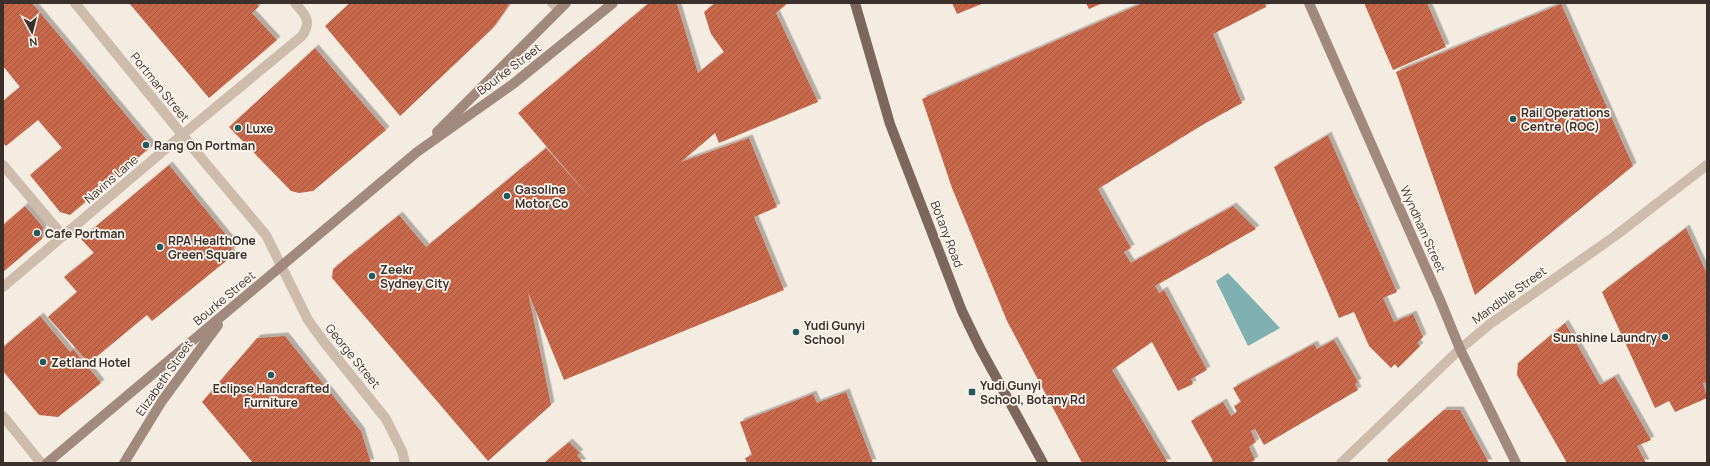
<svg xmlns="http://www.w3.org/2000/svg" width="1710" height="466" font-family="Manrope,sans-serif">
<style>
.water{fill:#7fb0b2}
.building{fill:url(#building-hatch);filter:url(#shadow)}
.lines{fill:none;stroke-linecap:round;stroke-linejoin:round}
.lane{stroke:#cdbbac;stroke-width:10}
.street{stroke:#cdbbac;stroke-width:10}
.secondary{stroke:#a18a7d;stroke-width:10}
.primary{stroke:#7d675c;stroke-width:10}
.poi-dot{fill:#1f5a5e;stroke:#fbf5ee;stroke-width:1.5}
.labels{text-anchor:middle;dominant-baseline:central;stroke-width:3.5;stroke-linejoin:round;paint-order:stroke}
.street-label{font-size:12px;fill:#3b302b;stroke:#fbf5ee}
.poi-label{font-size:12px;font-weight:bold;fill:#3b302b;stroke:#fbf5ee;text-anchor:start}
</style>
<defs>
<pattern id="building-hatch" width="6" height="6" patternUnits="userSpaceOnUse"><rect width="6" height="6" fill="#c8694b"/><path d="M-1 1l2-2M0 6l6-6M5 7l2-2" fill="none" stroke="#a4573f"/></pattern>
<filter id="shadow"><feDropShadow dx="3.5" dy="-3.5" stdDeviation="0" flood-color="#0004"/></filter>
</defs>
<rect width="100%" height="100%" fill="#f4ebe1"/>
<path class="water" d="M1228,273L1280,328L1248,346L1216,281Z"/>
<path class="building" d="M3,3H32L152,146L70,215L60,212L30,175L62,148L38,120L6,146L3,143V101L20,87L3,66Z
M129,3H256L259,6L252,13L277,40L209,98Z
M350,3H507L509,5L493,28L400,116L325,26Z
M649,3L677,4L698,73L724,52L711,34L704,12L715,3H788L776,13L818,102L719,143L715,133L681,162L749,138L777,207L754,217L784,290L564,380L528,292L551,405L488,461L332,278L333,269L399,215L426,247L546,148L592,200L518,113Z
M952,3H984L957,14Z
M1086,3H1103L1089,9Z
M1143,3H1265L1266,7L1213,34L1242,103L1204,124L1098,189L1131,248L1124,252L1131,263L1233,206L1256,229L1155,286L1159,293L1164,290L1207,370L1191,379L1193,384L1178,391L1152,342L1112,370L1168,463H1082L1007,321L952,188L922,99Z
M1364,3H1427L1446,47L1393,70Z
M1561,4L1633,166L1475,295L1396,72Z
M315,48L386,130L313,191L299,193L291,191L229,127Z
M1328,135L1397,292L1383,298L1394,322L1413,314L1423,337L1417,343L1420,346L1398,368L1395,364L1391,368L1369,346L1354,312L1339,318L1274,167Z
M169,165L232,242L231,257L152,321L147,315L89,363L48,317L77,292L64,277L94,253L81,239Z
M25,206L43,227L42,239L3,272V225Z
M1686,228L1707,274V382L1703,383L1707,398L1675,412L1669,401L1655,408L1602,292Z
M40,316L70,352L73,349L101,383L58,417L39,415L3,371V347Z
M1565,323L1600,385L1615,377L1651,440L1637,446L1646,463H1567L1517,375L1518,363Z
M285,336L361,431L371,463H253L202,402L257,338Z
M1334,340L1358,382L1355,384L1358,390L1264,445L1255,429L1251,431L1256,442L1249,447L1255,460L1250,463H1208L1213,461L1191,421L1223,402L1231,416L1237,412L1234,406L1241,402L1233,388L1314,344L1317,349Z
M846,392L873,463H747L745,458L752,455L740,422L813,394L817,403Z
M1444,410H1460L1489,463H1389L1387,460Z
M569,442L580,453L577,455L583,463H544Z"/>
<g class="lines">
<path class="lane" d="M3,165L63,236
M3,287L182,135"/>
<path class="street" d="M75,3L202,159L266,235L308,320L324,342L386,419L402,451L405,463
M552,3L559,9
M182,135L302,36C312,21 306,16 295,3
M3,416L41,463
M1341,463L1460,349L1490,324L1615,236L1707,165"/>
<path class="secondary" d="M1309,3L1440,300L1460,349L1516,463
M437,132L566,3
M47,463L417,152L513,84L613,3
M124,463L162,401L218,325"/>
<path class="primary" d="M855,3L890,124L962,311L980,348L1043,463"/>
</g>
<g class="poi-dot">
<circle cx="1513" cy="119" r="4"/>
<circle cx="238" cy="128" r="4"/>
<circle cx="146" cy="145" r="4"/>
<circle cx="507" cy="196" r="4"/>
<circle cx="37" cy="233" r="4"/>
<circle cx="160" cy="247" r="4"/>
<circle cx="372" cy="276" r="4"/>
<circle cx="796" cy="332" r="4"/>
<circle cx="1665" cy="337" r="4"/>
<circle cx="43" cy="362" r="4"/>
<circle cx="271" cy="375" r="4"/>
<rect x="968" y="388" width="8" height="8" rx="2"/>
</g>
<g class="labels">
<g class="street-label">
<text transform="translate(509 69) rotate(-37)">Bourke Street</text>
<text transform="translate(160 87) rotate(51)">Portman Street</text>
<text transform="translate(111 179) rotate(-41)">Navins Lane</text>
<text transform="translate(1423 229) rotate(66)">Wyndham Street</text>
<text transform="translate(947 234) rotate(69)">Botany Road</text>
<text transform="translate(1509 295) rotate(-36)">Mandible Street</text>
<text transform="translate(224 298) rotate(-40)">Bourke Street</text>
<text transform="translate(353 356) rotate(51)">George Street</text>
<text transform="translate(164 378) rotate(-55)">Elizabeth Street</text>
</g>
<g class="poi-label">
<text x="1521" y="112">Rail Operations<tspan x="1521" dy="14">Centre (ROC)</tspan></text>
<text x="246" y="128">Luxe</text>
<text x="154" y="145">Rang On Portman</text>
<text x="515" y="189">Gasoline<tspan x="515" dy="14">Motor Co</tspan></text>
<text x="45" y="233">Cafe Portman</text>
<text x="168" y="240">RPA HealthOne<tspan x="168" dy="14">Green Square</tspan></text>
<text x="380" y="269">Zeekr<tspan x="380" dy="14">Sydney City</tspan></text>
<text x="804" y="325">Yudi Gunyi<tspan x="804" dy="14">School</tspan></text>
<text x="1657" y="337" text-anchor="end">Sunshine Laundry</text>
<text x="51" y="362">Zetland Hotel</text>
<text x="980" y="385">Yudi Gunyi<tspan x="980" dy="14">School, Botany Rd</tspan></text>
<text x="271" y="388" text-anchor="middle">Eclipse Handcrafted<tspan x="271" dy="14">Furniture</tspan></text>
</g>
</g>
<rect width="1710" height="466" fill="none" stroke="#3b302b" stroke-width="8"/>
<g transform="translate(32 32) rotate(173)" stroke="#fbf5ee" stroke-width="3" paint-order="stroke">
<path d="M0-3L7 15L0 10L-7 15Z" fill="#3b302b"/>
<text y="-6" font-size="11" font-weight="bold" text-anchor="middle" fill="#3b302b">N</text>
</g>
</svg>
